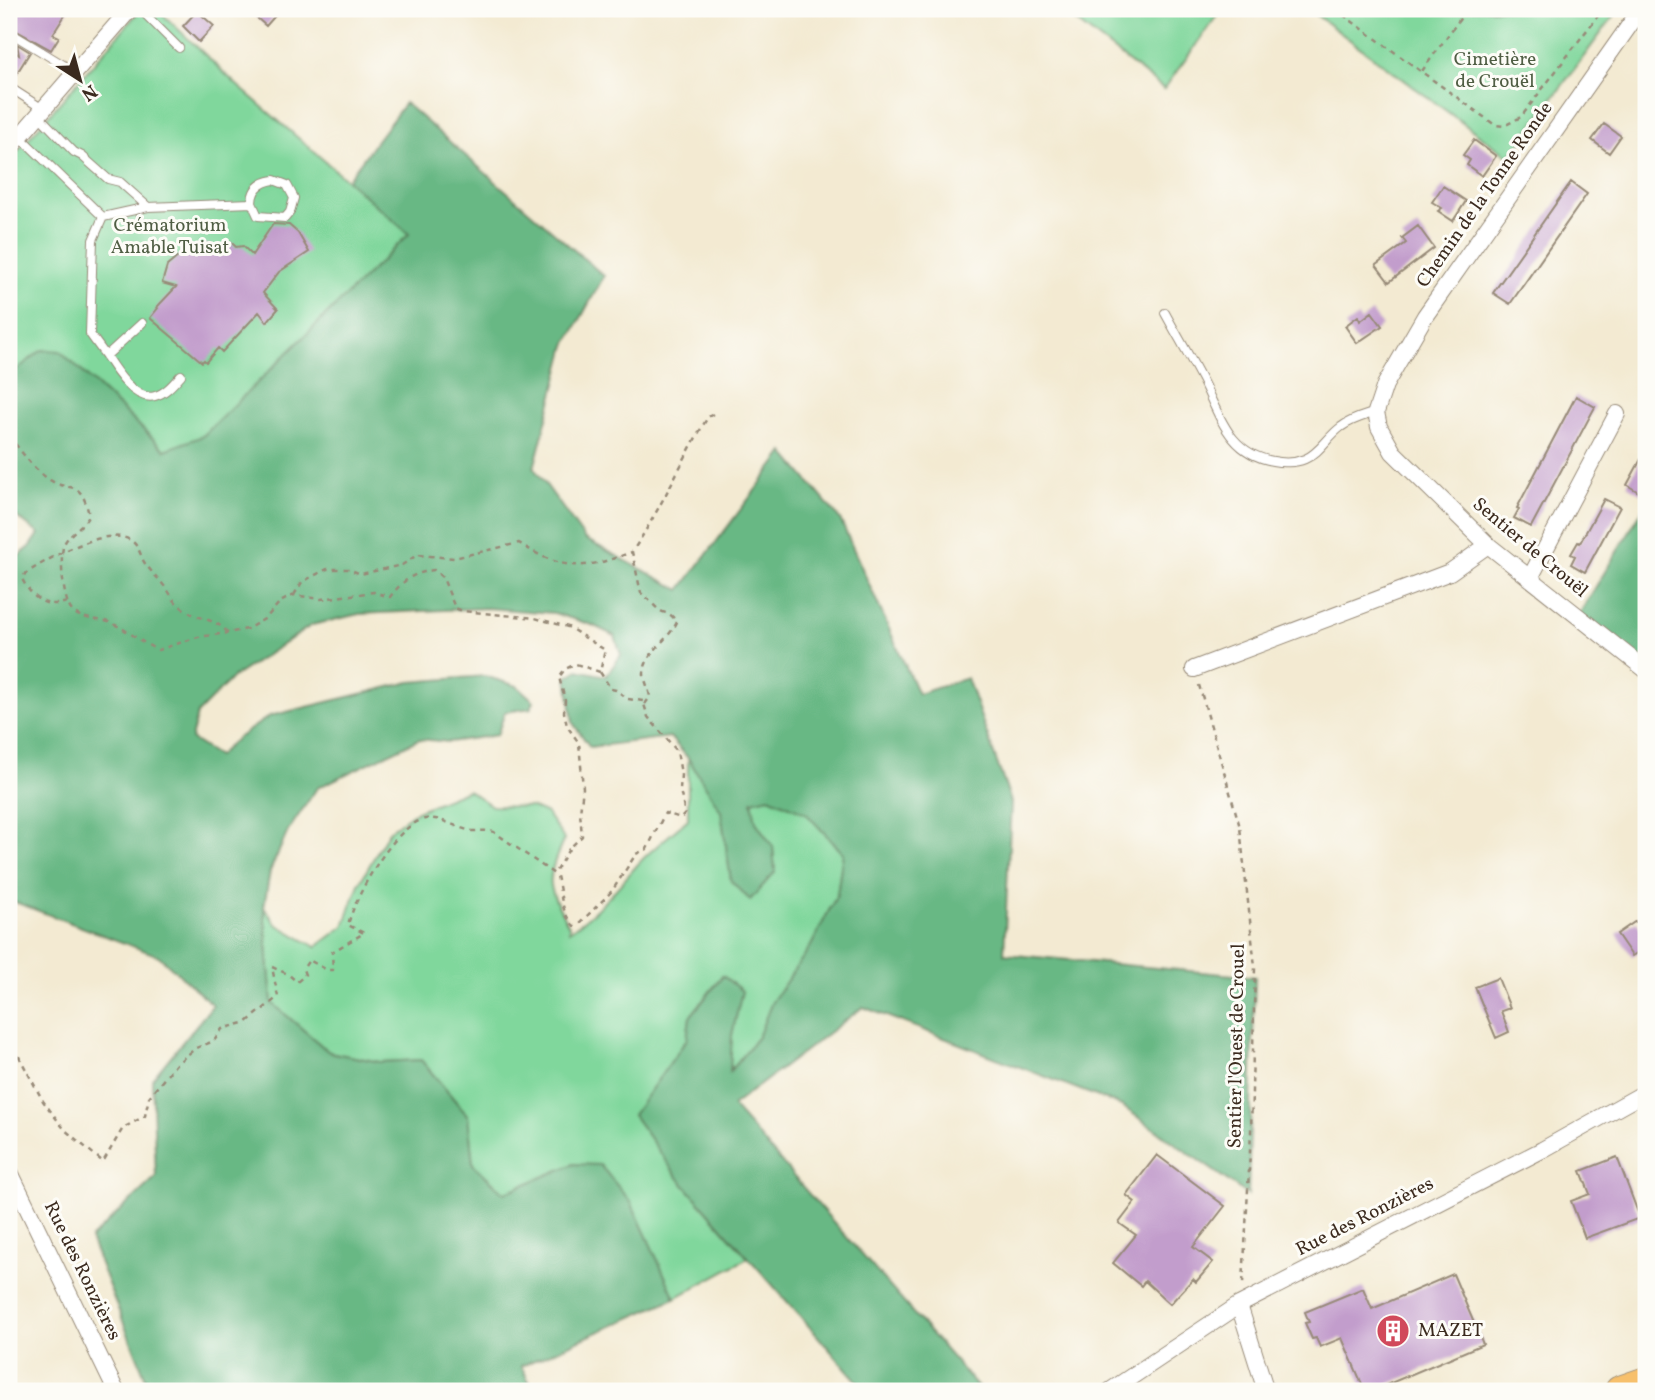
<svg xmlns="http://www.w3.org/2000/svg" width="1655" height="1400" font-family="Vollkorn,serif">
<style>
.green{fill:#80d79c;stroke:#5e805d;stroke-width:2}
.forest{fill:#68b884;stroke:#527151;stroke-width:2}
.building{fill:#c29dcc}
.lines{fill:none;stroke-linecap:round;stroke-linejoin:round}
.lane-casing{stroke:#978a78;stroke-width:10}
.street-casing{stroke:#978a78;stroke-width:18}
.highway-casing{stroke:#978a78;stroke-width:32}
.path{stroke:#978a78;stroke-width:2.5;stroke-dasharray:5 5;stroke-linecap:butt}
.lane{stroke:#fff;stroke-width:8}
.street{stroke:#fff;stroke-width:16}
.highway{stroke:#f7c06c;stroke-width:30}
.labels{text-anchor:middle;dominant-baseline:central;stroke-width:6;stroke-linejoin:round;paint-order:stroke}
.park-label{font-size:19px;fill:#505e44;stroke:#fdfcf7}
.street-label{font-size:19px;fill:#3b2a1e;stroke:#fdfcf7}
.poi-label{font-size:19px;fill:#3b2a1e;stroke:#fdfcf7;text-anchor:start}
</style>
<rect width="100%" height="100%" fill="#fdfcf7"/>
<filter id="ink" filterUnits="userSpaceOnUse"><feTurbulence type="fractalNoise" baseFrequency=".0143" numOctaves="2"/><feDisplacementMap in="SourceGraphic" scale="14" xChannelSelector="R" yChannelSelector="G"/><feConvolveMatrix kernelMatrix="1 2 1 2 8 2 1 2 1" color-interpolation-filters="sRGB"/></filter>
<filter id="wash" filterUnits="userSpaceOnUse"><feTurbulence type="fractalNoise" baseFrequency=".00686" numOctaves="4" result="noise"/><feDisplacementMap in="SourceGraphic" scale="28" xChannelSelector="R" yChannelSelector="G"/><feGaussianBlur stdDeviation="1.57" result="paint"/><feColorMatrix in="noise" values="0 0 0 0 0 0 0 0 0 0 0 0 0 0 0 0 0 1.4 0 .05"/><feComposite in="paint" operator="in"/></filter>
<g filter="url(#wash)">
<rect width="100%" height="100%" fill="#f3ead2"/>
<path class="green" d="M141,9H157L237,85L409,234L203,436L165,450L60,351L42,350L9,376V161Z
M1060,9H1222L1164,89Z
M1308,9H1619L1509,157Z
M688,758L721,811L731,881L750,900L775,872L773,847L756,822L752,801L769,797L806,813L843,853L837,895L811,946L772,1002L758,1037L729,1072L732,1035L742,991L722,976L690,1017L687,1039L633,1115L680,1180L748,1258L675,1298L631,1202L574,1164L505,1193L473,1164L468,1116L421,1060L380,1062L329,1052L272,1003L264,907L276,924L316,947L344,926L359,884L389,831L417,811L468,790L492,806L530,807L547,814L564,839C545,882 546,884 569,926V931C598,912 617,888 639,863C654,847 672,834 688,819Z"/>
<path class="forest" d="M405,103L604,276L566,345L534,468L585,539L680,590L784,452L840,519L918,694L967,678L1011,802L1004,954L1255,977L1248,1195L1122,1106L863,1007L732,1106L981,1391H866L680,1180L633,1115L687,1039L690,1017L723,976L742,991L732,1035L730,1071L758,1037L772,1002L811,946L837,895L843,853L806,813L769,797L752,801L756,822L773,847L775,872L750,900L731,881L721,811L688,758L670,737L590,747L573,723L567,677L578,670L606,676L621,655L615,636L592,625L554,613L487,608L359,614L312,625L232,678L197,714L191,739L218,756L236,739L270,716L410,682L485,676L517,686L534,701L531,708L505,712L497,735L449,742L419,739L317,788L288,831L270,871L264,907L272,1003L329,1052L380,1062L421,1060L468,1116L473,1164L504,1193L574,1164L600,1165L631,1202L675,1298L521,1366L534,1391H151L90,1239L156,1177L152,1079L213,1005L159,956L15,902L9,906V564L30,547L39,534L9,511V376L42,350L60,351L165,450L203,436L409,234L347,180Z
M1646,504V670L1578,616Z"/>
<g id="blocks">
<path class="building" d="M9,9H69L53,34L59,37L51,50L13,29Z
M247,9H281L266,26Z
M197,11L214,26L199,42L183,26Z
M17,44L30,52L12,81L9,80V48L19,55Z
M1604,124L1621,136L1609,153L1592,140Z
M1474,140L1496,156L1482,176L1467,165L1470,160L1463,155Z
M1571,182L1587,194L1510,304L1493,293Z
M1443,186L1466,201L1453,221L1438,211L1442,208L1432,202Z
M273,224L289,225L298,233L309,252L279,272L263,293L278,309L267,322L259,312L222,352L218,348L206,362L204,360L202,362L150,318L158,308L157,307L176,287L162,283L167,266L185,251L193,247L209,244L220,253L231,242L236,247L243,246L252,255Z
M1418,226L1434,248L1389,282L1376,265L1406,243L1402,238Z
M1372,312L1382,326L1357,343L1345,326L1358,316L1360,321Z
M1576,396L1595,407L1531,527L1514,518L1519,509L1517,508Z
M1646,450V485L1642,494L1627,485Z
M1604,499L1620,507L1585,572L1571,564L1575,556L1571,554L1578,542L1580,543Z
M1636,921L1646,936V947L1632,956L1617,934Z
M1498,978L1510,1008L1501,1011L1509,1032L1496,1038L1475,987Z
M1157,1155L1225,1206L1193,1247L1213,1262L1196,1282L1193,1279L1170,1304L1145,1281L1141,1286L1113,1263L1136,1235L1119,1223L1135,1202L1126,1195Z
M1617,1157L1640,1218L1585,1238L1571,1201L1590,1194L1581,1171Z
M1453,1274L1483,1344L1372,1391H1365L1342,1338L1320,1347L1316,1338L1312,1339L1305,1323L1309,1322L1305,1312L1363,1288L1372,1309Z"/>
</g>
</g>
<g filter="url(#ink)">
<use href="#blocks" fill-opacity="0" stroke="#978a78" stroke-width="2"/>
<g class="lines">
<defs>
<path id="lane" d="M140,9L179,48
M14,35L75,72
M9,87L43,109
M38,115L74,152L82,156L108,179L120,182L148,207
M9,126L103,217L93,240L90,334L106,356L142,323
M103,217L148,207L252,203L258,216L285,218L290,212L294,198L287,185L274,180C260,182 252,189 252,203
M1165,313C1177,335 1190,357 1202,380C1220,415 1228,453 1273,461C1282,463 1295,463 1305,459C1320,453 1328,436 1341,427C1351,419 1364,416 1376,412
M106,356C115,370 135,402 155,396C166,393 174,383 181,375"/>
<path id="street" d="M1641,9L1425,316L1385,385L1376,412L1379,427L1393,452L1488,545L1646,670
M9,149L130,9
M1530,578L1617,414
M1194,669L1450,572L1488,545
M9,1170L116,1391
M1239,1305L1266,1391
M1110,1391L1239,1305L1542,1150L1646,1092"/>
<path id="highway" d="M1620,1391L1646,1382"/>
</defs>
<use href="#lane" class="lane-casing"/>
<use href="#street" class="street-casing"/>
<use href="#highway" class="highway-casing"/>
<path class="path" d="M1086,9L1090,12L1108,9
M1335,9L1495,125L1504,126L1521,117L1603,9
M1422,71L1467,9
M9,436C20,449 32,468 47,478C70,495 80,475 89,515C83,527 70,532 64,544C59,556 63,604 73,612C82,619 94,619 105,621C124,626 139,642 158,650L198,637L228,633
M294,595L302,582L327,569H348L361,574L402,565L417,555L454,558L519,543C564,572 584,570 632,552
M67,602C45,609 32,598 22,579L25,574C46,560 111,521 134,543C139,548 141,556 144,562C151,572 158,578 165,587C170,592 172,599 178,604C195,621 214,616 228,633L247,629L266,618L280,602L294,595L321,599L374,592L390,597C403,580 413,573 434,570L443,578L455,608L463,611L535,618L568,627L605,650L600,672L576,664L565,669L559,677L565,700L564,712L567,726L579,743L583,788L580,812L582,836L569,849L554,874
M1199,685L1240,827L1255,967L1251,1132L1243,1284
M645,704L650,697C649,689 645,682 644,675C643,654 669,640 677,622C667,609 667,616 658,609C652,604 648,598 641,593L632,552C661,509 681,461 708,417L713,414
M9,1038L43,1101L65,1130L103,1162L123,1128L145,1116L149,1097L176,1064L196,1048L214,1041L222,1029L247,1022L278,997L272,967L288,974L297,982L305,975L303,969L309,960L327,970H333L332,952L364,933L348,925C355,896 394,825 425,819C441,816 457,829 473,831C480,831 486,830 494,832L557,876C561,892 561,914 574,926L578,925L612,891L636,854L647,849L665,813L681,818L685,814L680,790L681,774L677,751L648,717L643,701L628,699L616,690L611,689L600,672"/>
<use href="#lane" class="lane"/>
<use href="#street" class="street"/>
<use href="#highway" class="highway"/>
</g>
</g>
<defs>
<symbol id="building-disc" viewBox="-11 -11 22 22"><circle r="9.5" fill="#d1495b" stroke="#fdfcf7"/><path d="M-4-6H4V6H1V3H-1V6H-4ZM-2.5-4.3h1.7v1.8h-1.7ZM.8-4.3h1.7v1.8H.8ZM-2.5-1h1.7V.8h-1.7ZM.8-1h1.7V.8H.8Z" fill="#fff"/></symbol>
</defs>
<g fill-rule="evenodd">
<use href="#building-disc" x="1374" y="1312" width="38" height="38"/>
</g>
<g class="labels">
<g class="park-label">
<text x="1495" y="60">Cimetière<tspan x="1495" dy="22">de Crouël</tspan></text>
<text x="170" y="226">Crématorium<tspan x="170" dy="22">Amable Tuisat</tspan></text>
</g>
<g class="street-label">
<text transform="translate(1485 195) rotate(-55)">Chemin de la Tonne Ronde</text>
<text transform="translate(1530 548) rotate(40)">Sentier de Crouël</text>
<text transform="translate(1237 1046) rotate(-89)">Sentier l'Ouest de Crouel</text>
<text transform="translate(1365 1217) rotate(-27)">Rue des Ronzières</text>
<text transform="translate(82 1271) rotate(64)">Rue des Ronzières</text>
</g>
<g class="poi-label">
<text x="1418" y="1331">MAZET</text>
</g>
</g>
<rect width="1655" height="1400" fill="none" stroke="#fdfcf7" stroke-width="35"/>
<g transform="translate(80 80) rotate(144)" stroke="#fdfcf7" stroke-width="5" paint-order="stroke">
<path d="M0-5L12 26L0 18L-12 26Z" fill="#3b2a1e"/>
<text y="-10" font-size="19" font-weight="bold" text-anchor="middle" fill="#3b2a1e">N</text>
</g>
</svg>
